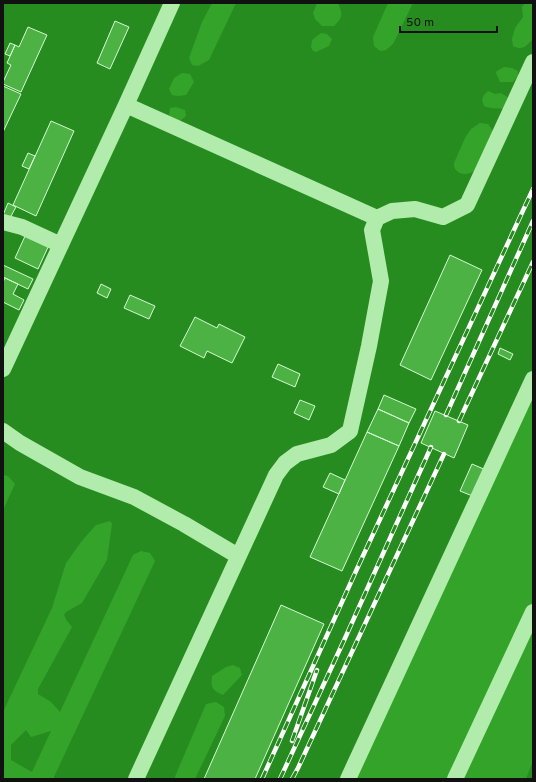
<svg xmlns="http://www.w3.org/2000/svg" width="536" height="782" font-family="Overpass,sans-serif">
<style>
.green{fill:#33a429;fill-rule:evenodd}
.building{fill:#4cb244;stroke:#d5f9d2}
.lines{fill:none;stroke-linecap:round;stroke-linejoin:round}
.minor{stroke:#b2ecac;stroke-width:16}
.rail-casing{stroke:#fff;stroke-width:4.5}
.rail{stroke:#278c1f;stroke-width:3;stroke-dasharray:9;stroke-linecap:butt}
</style>
<rect width="100%" height="100%" fill="#278c1f"/>
<path class="green" d="M212,3H236L209,60L198,66L192,65L189,58L202,22Z
M317,3H338C343,15 343,17 334,26H322L315,19L313,13Z
M388,3H413L393,44L386,50L380,51L374,46L373,37Z
M525,3H533V39C526,46 523,51 513,46L512,39L515,28L523,17L522,7Z
M321,33L327,34L332,39L329,46L316,52L313,51L311,47L312,40Z
M504,67L512,68L518,71V76L513,82H500L496,73L497,71Z
M182,73L190,74L194,82L186,95L178,96L172,95L169,89L174,78Z
M488,91L495,94L501,93L509,98L504,109C496,108 491,109 484,106L482,100L484,95Z
M176,107L185,110L186,116L179,122L174,121L169,115L170,108Z
M480,123L488,124L493,131L475,171C469,174 461,176 456,170C454,168 454,166 454,163L465,138L471,129Z
M533,368V761L526,779H343Z
M3,475L8,476L15,484L3,510Z
M110,521L112,524L107,560L82,603L66,612L64,615L67,621L72,627L38,689V694L51,702L60,712L133,555L141,551L150,553L155,561L53,779H3V712L52,608L66,563L81,542L96,525ZM26,730L31,737L51,731L32,772L11,760V745Z
M233,665L240,668L242,675L223,695C212,690 211,689 212,676L226,667Z
M216,702L224,707L225,716L195,779H174L206,704Z"/>
<path class="building" d="M115,21L129,27L110,69L97,63Z
M28,27L47,35L21,92L3,84V82L11,65L7,63L15,45L19,47Z
M10,43L15,45L10,56L5,54Z
M3,86L21,94L3,132Z
M51,121L74,131L36,216L13,205Z
M28,153L35,156L29,169L22,166Z
M8,203L16,207L10,218L3,215Z
M26,234L49,245L38,269L15,258Z
M450,255L482,270L431,380L400,365Z
M3,265L33,279L28,289L3,277Z
M5,278L18,284L13,294L24,300L19,310L3,302V282Z
M101,284L111,289L107,298L97,293Z
M130,295L155,306L149,319L124,308Z
M195,317L217,328L219,324L245,337L232,363L207,351L204,358L180,346Z
M500,348L513,354L510,360L498,354Z
M278,364L300,374L295,387L272,377Z
M384,395L416,409L409,423L378,409Z
M300,400L315,406L309,420L294,413Z
M378,409L409,423L399,446L367,432Z
M435,411L468,425L454,458L421,443Z
M367,432L399,446L342,571L310,557Z
M472,464L486,470L475,497L460,491Z
M330,473L345,480L339,494L323,487Z
M281,605L324,624L255,779H204Z"/>
<g class="lines">
<path class="minor" d="M126,105L377,218
M3,222L22,227L61,245
M3,369L126,105L172,3
M3,431L20,443L80,477L134,497L184,524L238,556
M136,779L276,475L285,463L297,454L331,445L350,431L369,346L381,281L372,230L377,218L392,211L415,209L443,217L467,205L533,62
M348,779L533,379
M455,779L533,612"/>
<defs>
<path id="rail" d="M446,415L533,221
M459,421L533,262
M292,741L317,670
M262,779L356,571L533,189
M280,779L346,636L431,447
M292,779L298,768L444,454"/>
</defs>
<use href="#rail" class="rail-casing"/>
<use href="#rail" class="rail"/>
</g>
<rect width="536" height="782" fill="none" stroke="#111111" stroke-width="8"/>
<path d="M400 26v6h97v-6" fill="none" stroke="#111111" stroke-width="2"/>
<text x="406" y="26" font-size="12" fill="#111111" stroke="#278c1f" stroke-width="3" paint-order="stroke">50 m</text>
</svg>
